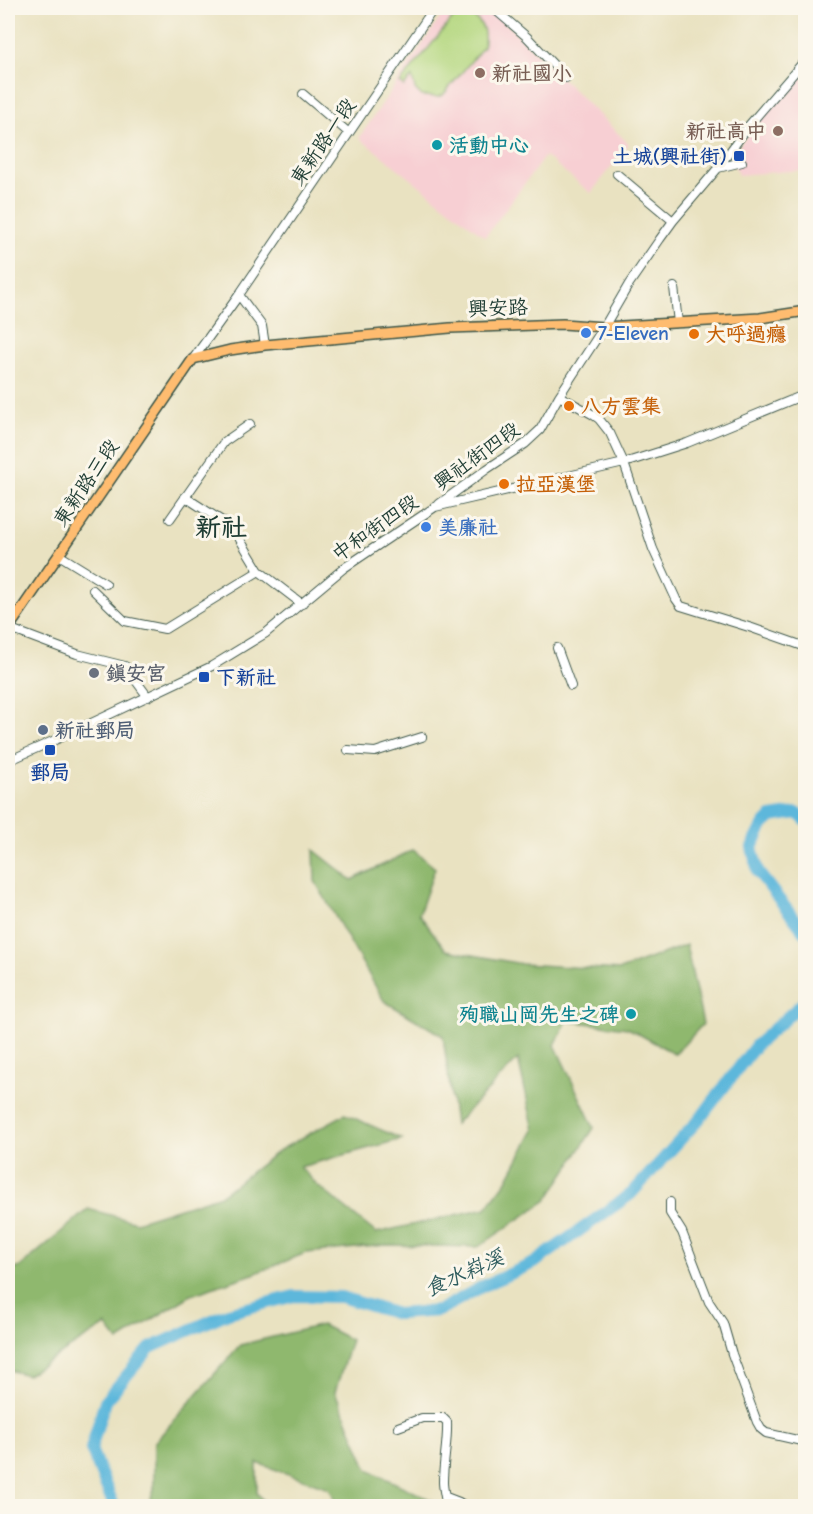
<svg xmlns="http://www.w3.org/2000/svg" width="813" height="1514" font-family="'Comic Neue','LXGW WenKai TC',sans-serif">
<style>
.built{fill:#f7cfd3}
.green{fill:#b4d77f;stroke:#6a8a5a;stroke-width:1.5}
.forest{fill:#8fb86e;stroke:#577a51;stroke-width:1.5}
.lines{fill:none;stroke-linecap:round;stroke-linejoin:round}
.river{stroke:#5db7db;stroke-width:12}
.minor-casing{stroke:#3d5649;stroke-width:10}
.major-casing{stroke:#3d5649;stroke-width:12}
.minor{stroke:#fff;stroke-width:8}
.major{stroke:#febc70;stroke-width:9}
.education-dot{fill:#8d6e63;stroke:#fbf7ec;stroke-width:2}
.culture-dot{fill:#0f9aa8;stroke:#fbf7ec;stroke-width:2}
.transit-dot{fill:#1a4fb4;stroke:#fbf7ec;stroke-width:2}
.shop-dot{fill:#3f7fe0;stroke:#fbf7ec;stroke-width:2}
.food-dot{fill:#e8710a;stroke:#fbf7ec;stroke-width:2}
.worship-dot{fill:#6b7280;stroke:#fbf7ec;stroke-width:2}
.service-dot{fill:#5c6f8a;stroke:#fbf7ec;stroke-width:2}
.labels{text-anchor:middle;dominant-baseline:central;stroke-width:6;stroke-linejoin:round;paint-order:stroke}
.education-label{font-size:20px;font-weight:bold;fill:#785e54;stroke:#fbf7ec;text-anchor:start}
.street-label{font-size:20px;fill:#1f3d34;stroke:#fbf7ec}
.culture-label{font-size:20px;font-weight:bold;fill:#0d838f;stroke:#fbf7ec;text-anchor:start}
.transit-label{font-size:20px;font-weight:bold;fill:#164399;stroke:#fbf7ec;text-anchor:end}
.shop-label{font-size:20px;font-weight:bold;fill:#366cbe;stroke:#fbf7ec;text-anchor:start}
.food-label{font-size:20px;font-weight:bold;fill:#c56008;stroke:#fbf7ec;text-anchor:start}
.worship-label{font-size:20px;font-weight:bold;fill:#5b616d;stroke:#fbf7ec;text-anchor:start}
.service-label{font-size:20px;font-weight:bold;fill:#4e5e75;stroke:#fbf7ec;text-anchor:start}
.water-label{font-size:21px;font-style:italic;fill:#2e5c5e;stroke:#fbf7ec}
.district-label{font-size:26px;font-weight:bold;fill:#1f3d34;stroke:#fbf7ec}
</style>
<rect width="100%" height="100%" fill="#fbf7ec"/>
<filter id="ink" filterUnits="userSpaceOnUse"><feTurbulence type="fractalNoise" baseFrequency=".0167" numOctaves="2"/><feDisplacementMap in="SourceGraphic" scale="12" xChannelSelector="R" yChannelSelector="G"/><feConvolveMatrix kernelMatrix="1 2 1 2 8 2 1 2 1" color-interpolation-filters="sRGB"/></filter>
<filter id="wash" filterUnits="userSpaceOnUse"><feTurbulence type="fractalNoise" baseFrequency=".008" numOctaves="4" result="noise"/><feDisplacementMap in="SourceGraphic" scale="24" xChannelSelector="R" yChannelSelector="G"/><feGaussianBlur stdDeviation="1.35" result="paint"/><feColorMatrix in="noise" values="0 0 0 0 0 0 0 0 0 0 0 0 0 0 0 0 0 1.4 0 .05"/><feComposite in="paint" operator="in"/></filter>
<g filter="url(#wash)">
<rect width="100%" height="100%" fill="#e9e2c1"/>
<path class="built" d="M447,8H490L629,144L591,193L545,156L485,237L359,138Z
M805,69V170L738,175L731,156L770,107Z"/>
<path class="green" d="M461,8H468L461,17H473C485,24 486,35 483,47L443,95L438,97L422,96L415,89L412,77L404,86L400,83Z"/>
<path class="forest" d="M314,850L352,880L413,850L435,868L419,914L446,950L522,964L620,970L686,945L703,1024L675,1054L628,1028L567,1021L555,1045L594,1128L547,1200L478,1247L386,1245L306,1253L256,1273L191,1295L118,1341L106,1325L27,1375L8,1370V1272L20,1267L88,1209L136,1222L221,1195L280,1150L345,1114L402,1139L300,1167L318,1186L376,1233L486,1208L506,1182L534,1130L518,1059L455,1124L443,1036L384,1001L315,881Z
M322,1325L351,1340L335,1392L368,1470L431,1500L432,1506H339L329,1488L257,1463V1493L267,1506H148L154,1489V1443L240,1345Z"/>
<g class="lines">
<path class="river" d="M806,821L797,813L771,817L764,824L752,847L758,872L806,934
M114,1506L91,1449L105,1401L150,1348L228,1313L294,1296L341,1297L397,1314L438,1311L483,1286L534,1263L631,1194L702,1116L756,1045L806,1000"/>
</g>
</g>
<g filter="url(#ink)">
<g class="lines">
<defs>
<path id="minor" d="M493,8L527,37L566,78
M303,94L349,133
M718,168L742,162
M617,174L673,221
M674,287L678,323
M239,295L262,326L265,345
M193,359L239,295L434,8
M559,396L592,414L599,419L610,433L624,463L653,549L676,599L681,606L752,628L806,647
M185,497L233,528L259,571L302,604
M439,504L487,469L525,444L540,430L559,396L604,327L629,284L660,239L673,221L718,168L750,124L806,59
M170,519L224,442L250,424
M59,555L106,584
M93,590L125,621L165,629L259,571
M8,628L77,654L125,666L148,697
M557,648L571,686
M348,750L375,752L422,737
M8,761L64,736L212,666L266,633L344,568L435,507L624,463L687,443L806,394
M670,1202V1213L682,1232L709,1302L723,1323L732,1354L757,1422L761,1429L766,1433L806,1442
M398,1427L422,1418H443L447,1422C448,1442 443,1462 443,1482C443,1490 446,1498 446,1506
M446,1497L459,1502L465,1506"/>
<path id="major" d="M8,629L193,359L230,350L265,345L450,328L563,324L604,327L760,318L806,311"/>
</defs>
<use href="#minor" class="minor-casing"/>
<use href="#major" class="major-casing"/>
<use href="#minor" class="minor"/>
<use href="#major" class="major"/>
</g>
</g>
<g class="education-dot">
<circle cx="480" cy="73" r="6"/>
<circle cx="778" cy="131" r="6"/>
</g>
<g class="culture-dot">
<circle cx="437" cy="145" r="6"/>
<circle cx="631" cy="1014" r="6"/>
</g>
<g class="transit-dot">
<rect x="733" y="150" width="12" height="12" rx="3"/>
<rect x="198" y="671" width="12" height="12" rx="3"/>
<rect x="44" y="744" width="12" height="12" rx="3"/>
</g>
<g class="shop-dot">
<circle cx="586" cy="333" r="6"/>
<circle cx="426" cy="527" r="6"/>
</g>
<g class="food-dot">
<circle cx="694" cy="334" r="6"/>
<circle cx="569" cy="406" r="6"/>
<circle cx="504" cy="484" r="6"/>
</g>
<circle class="worship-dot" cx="94" cy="673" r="6"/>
<circle class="service-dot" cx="43" cy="730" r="6"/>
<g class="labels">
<g class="education-label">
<text x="492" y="73">新社國小</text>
<text x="766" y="131" text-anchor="end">新社高中</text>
</g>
<g class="street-label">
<text transform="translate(323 142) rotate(-56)">東新路一段</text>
<text transform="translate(498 308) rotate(-2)">興安路</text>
<text transform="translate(477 456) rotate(-36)">興社街四段</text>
<text transform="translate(86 483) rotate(-56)">東新路三段</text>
<text transform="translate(375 528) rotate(-35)">中和街四段</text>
</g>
<g class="culture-label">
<text x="449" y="145">活動中心</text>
<text x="619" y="1014" text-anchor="end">殉職山岡先生之碑</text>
</g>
<g class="transit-label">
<text x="727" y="156">土城(興社街)</text>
<text x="216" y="677" text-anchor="start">下新社</text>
<text x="50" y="772" text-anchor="middle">郵局</text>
</g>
<g class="shop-label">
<text x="598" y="333">7-Eleven</text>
<text x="438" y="527">美廉社</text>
</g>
<g class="food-label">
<text x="706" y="334">大呼過癮</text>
<text x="581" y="406">八方雲集</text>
<text x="516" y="484">拉亞漢堡</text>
</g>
<g class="worship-label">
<text x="106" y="673">鎮安宮</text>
</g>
<g class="service-label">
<text x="55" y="730">新社郵局</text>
</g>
<g class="water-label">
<text transform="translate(464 1273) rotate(-24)">食水嵙溪</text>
</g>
<g class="district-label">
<text x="221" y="528">新社</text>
</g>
</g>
<rect width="813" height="1514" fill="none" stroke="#fbf7ec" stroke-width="30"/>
</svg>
